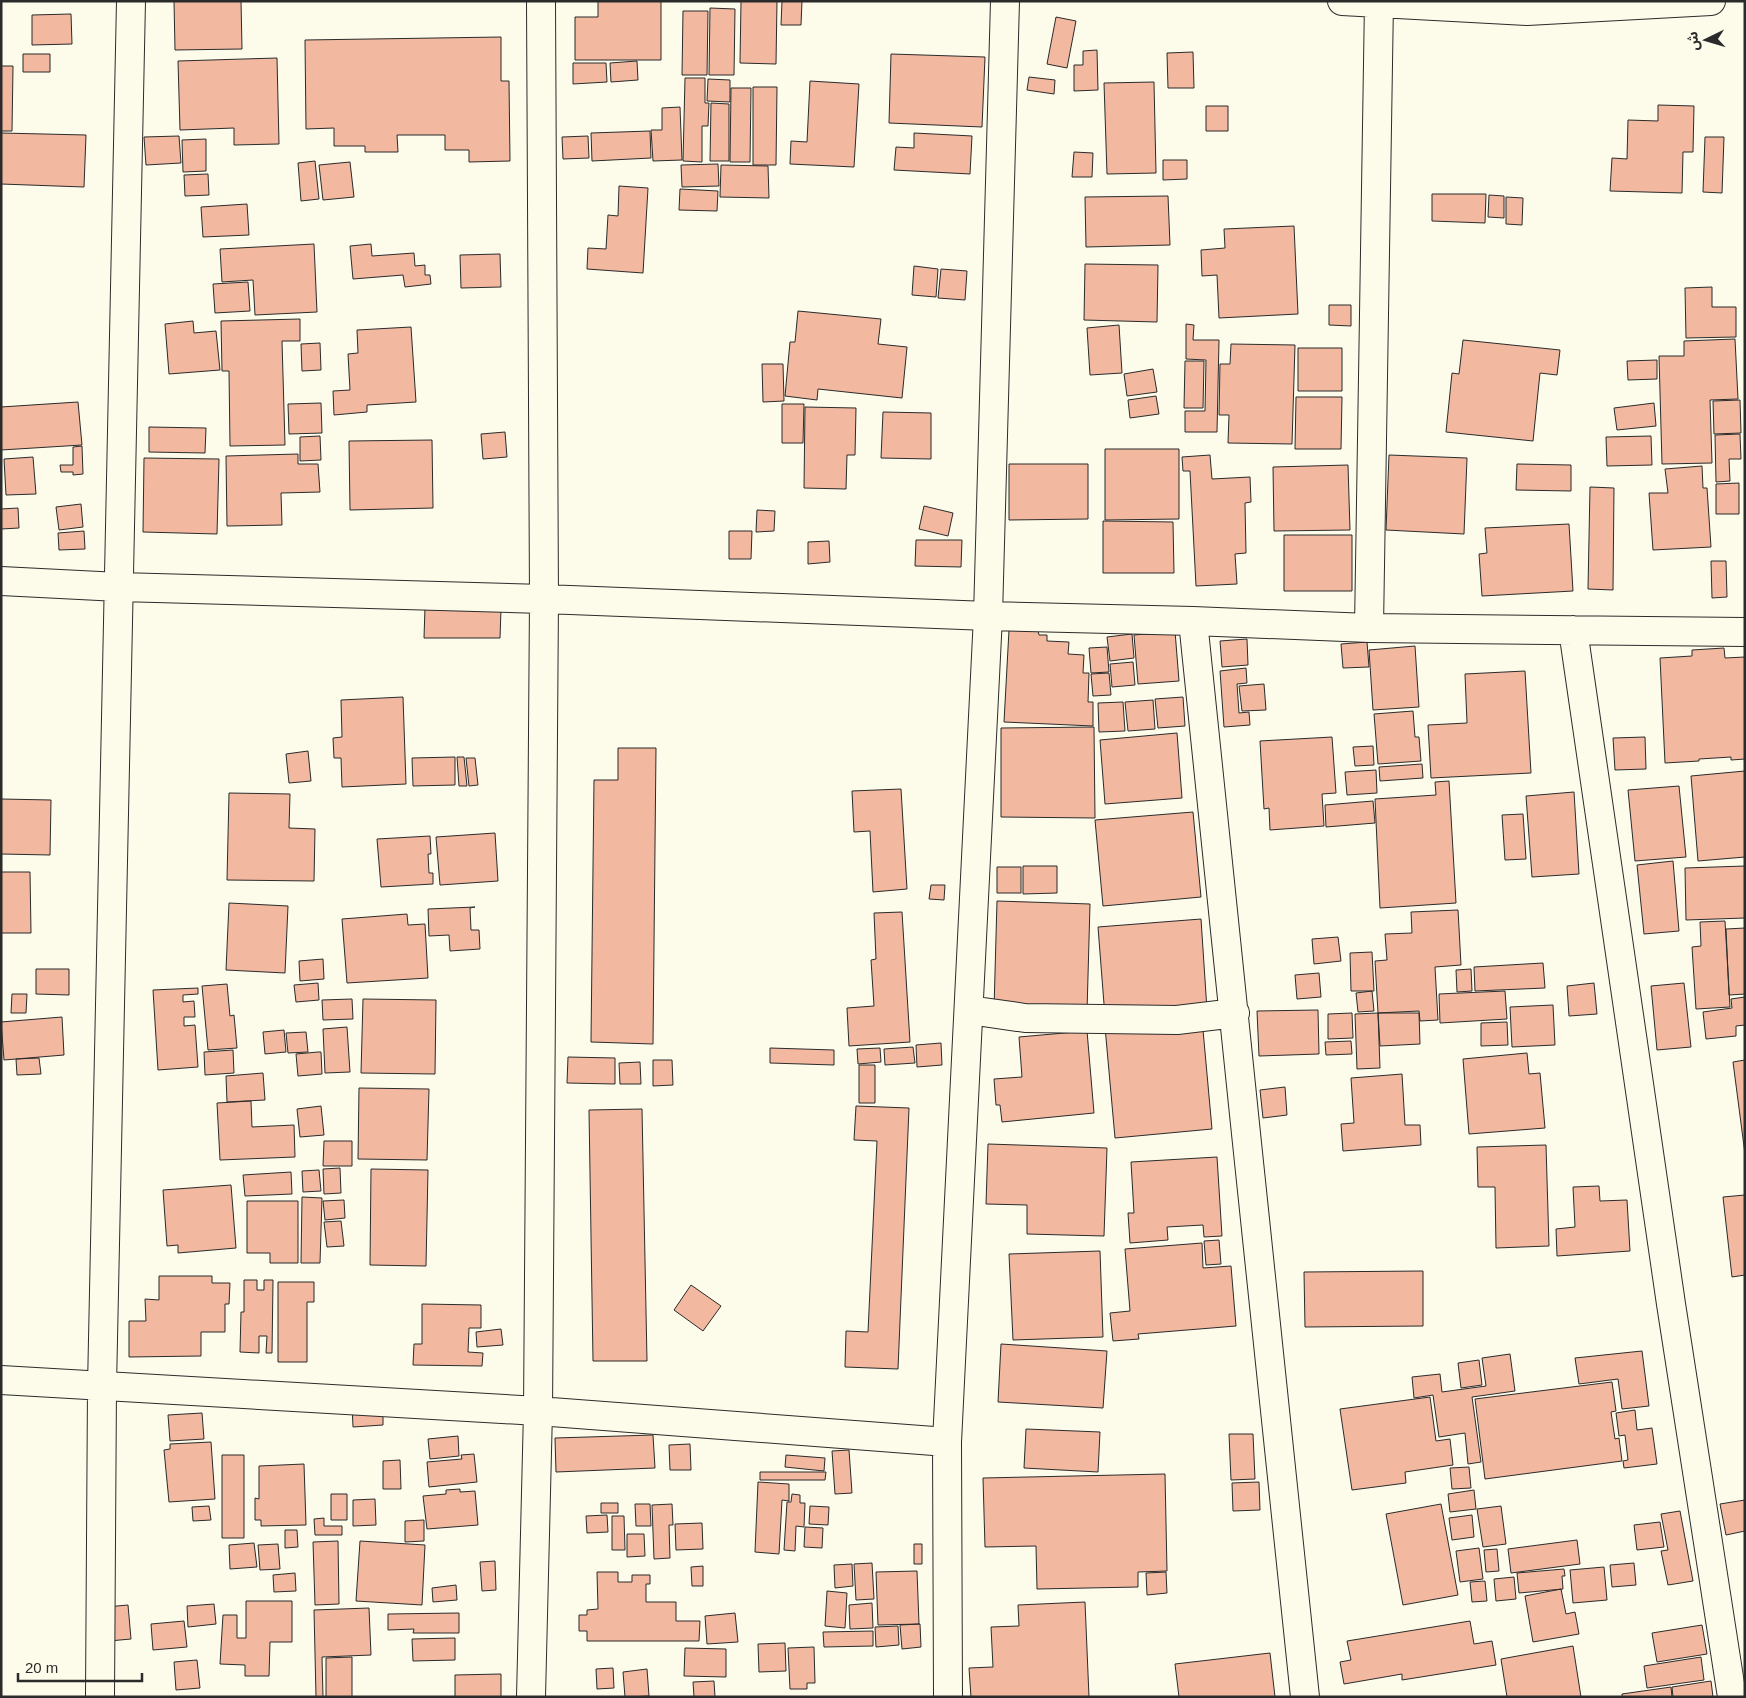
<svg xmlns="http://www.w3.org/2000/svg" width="1746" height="1698" font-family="Helvetica,'Noto Sans Arabic',sans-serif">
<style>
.building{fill:#f2b8a0;stroke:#2b2b2b}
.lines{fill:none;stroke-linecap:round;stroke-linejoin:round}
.minor-casing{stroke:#2b2b2b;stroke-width:30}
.minor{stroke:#fdfbea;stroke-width:28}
</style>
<rect width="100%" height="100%" fill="#fdfbea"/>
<path class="building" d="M174,1H241L242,49L175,50Z
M598,1H661V60H575V17H598Z
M741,1H777L776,64L740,63Z
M782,1H802L801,25H781Z
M710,8L735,9L734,75H709Z
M683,11H708L707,75H682Z
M71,14L72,44L32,45V15Z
M1056,17L1076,21L1067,68L1047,64Z
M501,37V81H509L510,161L469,162V150H445V135H397L398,152H365V146H334V128L306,129L305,40Z
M1097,50L1098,90L1074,91V65H1083V51Z
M1193,52L1194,88H1168L1167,53Z
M23,54H50V72H23Z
M891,54L985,57L982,127L889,123Z
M277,58L279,144L234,145V128L180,130L178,61Z
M637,61L638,80L611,82L610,63Z
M573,63H606L607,82L573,84Z
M1,66H13L12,131H1Z
M1029,77L1055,80L1054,94L1027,90Z
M685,78H705V103H709L708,126H702V162L683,161Z
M708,79L730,80V102L707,101Z
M810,81L859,84L854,167L790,164L791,141L807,142Z
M1154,82L1156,173L1107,174L1104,83Z
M753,87H777L776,165H753Z
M731,88H751L750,162H730Z
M711,103L729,104V161H710Z
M1658,105L1694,106L1693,152H1683L1682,193L1610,191L1612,158L1627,159L1628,120L1658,121Z
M1206,106H1228V131H1206Z
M680,107L682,160L653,161L651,130H662V108Z
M650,131L651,158L592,161L591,133Z
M1,133L86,135L84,187L1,184Z
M914,133L972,136L970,174L894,170L896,147L914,148Z
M179,136L181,163L146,165L144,137Z
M588,136L589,158L563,159L562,137Z
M1705,137H1724L1722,193L1703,192Z
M206,139V171L183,172L182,140Z
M1074,152L1093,153L1092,177H1072Z
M1163,160H1187V179L1163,180Z
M315,161L319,199L301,201L298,163Z
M350,162L354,197L323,200L319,165Z
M718,164L719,186L682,187L681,165Z
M721,165L768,166L769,198L720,197Z
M208,174L209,195L185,196L184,175Z
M619,186L648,188L643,273L587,269L588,248L606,249L608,215L618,216Z
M680,189L718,191L717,211L679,210Z
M1432,194H1486L1485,223L1432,221Z
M1489,195L1504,196V218L1488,217Z
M1168,196L1170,245L1086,247L1085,197Z
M1506,197L1523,198L1522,225L1506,224Z
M247,204L249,235L203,237L201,207Z
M1294,226L1298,314L1219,318L1217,275L1202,276L1201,250L1225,248L1224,229Z
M314,244L317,312L255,315L253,280L222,282L220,249Z
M371,244L372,256L414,253L415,266L425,265V275H430L431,284L405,287L403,275L353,279L350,246Z
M500,254L501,287L461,288L460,255Z
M1085,264L1158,265L1157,322L1084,320Z
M914,266L938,269L936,297L912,295Z
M941,269L967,271L965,300L938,298Z
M248,282L250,311L215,313L213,284Z
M1712,287V307H1736V337L1686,338L1685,288Z
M1329,305H1351V326L1329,325Z
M798,311L881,319L878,344L907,347L902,398L818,389L817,400L785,396L790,342H795Z
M300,319V341H282L285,445L230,446L229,371H222L221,321Z
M193,321L194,333L216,331L220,370L169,374L165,324Z
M1186,324L1194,325L1193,340H1219L1217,432H1185V411H1205L1206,360L1186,359Z
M1119,325L1122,373L1090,375L1087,328Z
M411,327L416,402L367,405V412L334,415L333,391L350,390L348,354L358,353L357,330Z
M1735,339L1738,399L1710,400L1712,463L1662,464L1659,356H1684V341Z
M1463,340L1560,350L1557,375L1540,373L1533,441L1446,432L1452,373L1459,374Z
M320,343L321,370L302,371L301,344Z
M1231,344L1295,345L1292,444L1228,443L1229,415H1219L1220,364H1230Z
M1298,348H1342V391H1298Z
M1657,360V379L1628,380L1627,361Z
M1185,361H1204L1203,408H1184Z
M762,364H783L784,401L763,402Z
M1153,369L1157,392L1127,396L1124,374Z
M1156,396L1159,414L1130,418L1128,400Z
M1296,397H1342L1341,449H1295Z
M1740,400L1741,433L1714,434L1713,401Z
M78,402L82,445L1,450V407Z
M321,403L322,433L289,434L288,404Z
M1654,403L1656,426L1617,430L1614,408Z
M782,404H804L803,443H782Z
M805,407L856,408L855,455H847L846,489L804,488Z
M883,412L931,413V459L881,458Z
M149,427L206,428L205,453L149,452Z
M505,432L507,457L483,459L481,434Z
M1740,434L1741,459H1729L1730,481L1716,482L1715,435Z
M320,436L321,460L300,461V437Z
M1651,436L1652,465L1607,466L1606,437Z
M432,440L433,508L350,510L349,441Z
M82,446L83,474L73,475V472H61L60,465H73V447Z
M1105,449H1179V519L1105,520Z
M298,454V464H318L320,492L281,493L282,525L227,526L226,456Z
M1210,455L1212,479L1250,477L1251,502L1245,503L1246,553L1235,554L1237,584L1196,586L1190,471H1183L1182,457Z
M1389,455L1467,458L1464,534L1386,530Z
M33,457L36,494L6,495L4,459Z
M144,458L219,459L217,534L143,532Z
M1009,464H1088V519L1009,520Z
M1517,464L1571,465V491L1516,490Z
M1348,465L1350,530L1274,531L1273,467Z
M1702,466L1703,488H1707L1711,547L1653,550L1649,493H1668L1665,469Z
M1739,483V514H1716V484Z
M1590,487L1614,488L1613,590L1588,589Z
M81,504L83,527L59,530L56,507Z
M924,506L953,513L948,536L919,529Z
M18,508L19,528L1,529V509Z
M757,510L775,511L774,531L756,532Z
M1103,521L1173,522L1174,573H1103Z
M1569,524L1573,591L1482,596L1479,554L1487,553L1485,528Z
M84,531L85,549L59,550L58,533Z
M729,531H752L751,559H729Z
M1284,535H1352V591H1284Z
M916,540H962L961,567L915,566Z
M829,541L830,562L808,564V542Z
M1711,561H1726L1727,597L1712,598Z
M425,607L501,609L500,638H424Z
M1009,630L1038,631L1039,635H1047V641L1069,642L1068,654L1084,655L1083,673H1089L1088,702H1093V726L1004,722Z
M1175,631L1179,681L1138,684L1134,635Z
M1132,634L1134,658L1110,661L1107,637Z
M1247,639L1248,665L1222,667L1220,641Z
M1367,642L1369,667L1343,668L1341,644Z
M1415,646L1419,707L1373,710L1369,650Z
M1107,647L1109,672L1091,673L1089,648Z
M1724,648L1725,658L1745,657V759L1731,760V757L1699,759V761L1665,763L1660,658L1692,656V650Z
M1133,662L1135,685L1112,687L1110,664Z
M1246,668L1247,683L1237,684L1239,713L1249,712L1250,725L1224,727L1220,671Z
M1525,671L1531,773L1431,778L1428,725L1467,723L1465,674Z
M1109,673L1111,695L1093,696L1091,674Z
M1264,684L1266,710L1242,711L1239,686Z
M403,697L406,784L342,787L341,758H334L333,738L342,737L341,700Z
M1183,697L1185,726L1158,728L1155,699Z
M1153,700L1155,729L1128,731L1125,702Z
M1123,702L1125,731L1099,732L1098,703Z
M1413,711L1415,737H1419L1421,761L1378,764L1374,714Z
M1094,727L1095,818L1001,817V728Z
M1177,733L1182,798L1105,804L1100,740Z
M1332,737L1336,793L1322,794L1324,826L1270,830L1269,808L1264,809L1260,741Z
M1645,737L1646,769L1615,770L1613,738Z
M1373,746L1374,765L1355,766L1353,747Z
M618,748H656L653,1044L591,1042L594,780H618Z
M308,751L311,781L289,783L286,754Z
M455,757V785L413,786L412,758Z
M457,757H464L467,786H459Z
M466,758H475L478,785L469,786Z
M1422,764L1423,778L1380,781L1379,767Z
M1376,770L1377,793L1347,795L1345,772Z
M1745,771V857L1698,861L1691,776Z
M1449,781L1456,903L1380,908L1375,799L1436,795L1435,782Z
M1679,786L1686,857L1635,861L1628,790Z
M901,789L907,889L873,892L870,831L854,832L852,791Z
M1574,792L1579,874L1532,877L1526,796Z
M229,793L290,794L289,828L315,829L314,881L227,880Z
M1,799L51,800L50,855L1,854Z
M1373,801L1375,823L1326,827L1325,805Z
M1193,812L1201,897L1103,906L1095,820Z
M1523,814L1526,859L1505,860L1502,815Z
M495,833L498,881L440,885L436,837Z
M430,836L431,854H428L429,873H433V884L381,887L377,839Z
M1673,861L1679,931L1644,934L1637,865Z
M1023,866H1057V893L1023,894Z
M1745,866V918L1686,920L1685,868Z
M997,867H1021V893H997Z
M1,872H30L31,933H1Z
M931,885H945L944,900L929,899Z
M997,901L1090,904L1087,1012L994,1009Z
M229,903L288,906L285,973L226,970Z
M475,907L470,908L471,930H479L480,949L450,951L449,935L429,936L428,909Z
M1458,910L1461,965L1435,967L1438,1020L1420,1021L1419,1011L1378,1013L1375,961L1387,960L1385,934L1412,933L1411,912Z
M902,912L910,1042L849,1046L847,1008L874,1006L871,960L876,959L874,913Z
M407,914L408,925L425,924L428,978L347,983L342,919Z
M1201,919L1207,1010L1105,1017L1098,927Z
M1725,921L1730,1007L1696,1009L1692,947L1701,946L1700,922Z
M1745,928V994L1729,995L1726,929Z
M1338,937L1341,961L1314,964L1312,939Z
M1372,952L1374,991H1351L1350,953Z
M323,959L324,979L300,981L299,961Z
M1543,963L1545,988L1475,991L1474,967Z
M36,969H69V995L36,994Z
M1471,969L1472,991L1457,992L1456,970Z
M1319,973L1321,997L1297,999L1295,975Z
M318,983L319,1000L296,1002L294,985Z
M1594,983L1597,1014L1569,1016L1567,986Z
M1684,983L1691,1047L1657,1050L1651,986Z
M227,984L230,1016L234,1015L237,1048L208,1050L202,986Z
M198,988V994L183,995V1002L194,1001L195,1017H184V1026L195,1025L198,1067L158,1070L153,990Z
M1372,991L1374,1011L1358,1012L1356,993Z
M1505,991L1507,1019L1440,1023L1439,994Z
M12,994H27L26,1013H11Z
M1745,997V1025L1736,1026V1036L1706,1039L1703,1012L1732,1008L1731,999Z
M352,999L353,1019L323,1020L322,1000Z
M363,999L436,1000L435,1074L361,1073Z
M1553,1005L1555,1045L1512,1047L1510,1007Z
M1318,1010L1319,1054L1259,1056L1257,1011Z
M1352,1013L1353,1038L1328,1039V1014Z
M1378,1013L1380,1068L1357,1069L1355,1014Z
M1378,1013H1419L1420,1044L1380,1046Z
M62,1017L64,1055L4,1060L1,1022Z
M1202,1019L1212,1129L1115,1138L1105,1027Z
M1507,1022L1508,1045L1481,1046V1023Z
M347,1027L350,1072L325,1073L323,1029Z
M284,1030L286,1052L265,1054L263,1032Z
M1087,1031L1094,1113L1002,1122L1000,1105H996L994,1079L1022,1077L1019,1037Z
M306,1032L308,1052L288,1053L286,1033Z
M1351,1041L1352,1054L1326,1055L1325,1042Z
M941,1043L942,1065L917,1067L916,1045Z
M913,1047L915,1063L885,1065L884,1049Z
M770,1048L834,1050V1065L770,1063Z
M880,1048L881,1062L858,1064L857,1049Z
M233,1050L234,1073L205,1075L204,1052Z
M318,1052H321L322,1074L298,1076L296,1054Z
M1527,1053L1529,1074L1540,1073L1545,1128L1469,1134L1463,1059Z
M568,1057L615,1058V1084L567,1083Z
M39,1058L41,1074L17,1075L16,1059Z
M653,1060H672L673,1085L653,1086Z
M1745,1060V1154L1733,1062Z
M640,1062L641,1084H620L619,1063Z
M859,1065H875V1103H859Z
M263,1073L265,1100L227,1102L226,1076Z
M1402,1074L1405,1125H1420L1421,1145L1343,1151L1341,1124L1354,1123L1351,1078Z
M1285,1087L1287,1115L1263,1118L1260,1090Z
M359,1088L429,1089L427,1160L358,1159Z
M251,1101L252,1127L294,1125L295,1157L220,1160L217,1103Z
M321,1106L324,1135L300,1137L297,1109Z
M856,1106L909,1108L898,1369L845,1367L846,1331L868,1332L877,1141L854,1140Z
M642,1109L647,1361H593L589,1110Z
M324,1141H352V1166H323Z
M988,1144L1107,1148L1104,1236L1027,1234V1205L986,1204Z
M1546,1145L1549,1246L1496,1248L1495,1187H1478L1477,1147Z
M1217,1157L1222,1236L1204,1237L1203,1225L1167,1227L1168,1240L1130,1243L1128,1213H1134L1131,1162Z
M340,1168L341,1193L324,1194L323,1169Z
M371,1169L428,1170L426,1266L370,1265Z
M319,1170L321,1191L303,1192L302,1171Z
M291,1172L292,1194L245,1196L243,1175Z
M231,1185L236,1248L178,1253V1245L167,1246L163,1190Z
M1599,1186L1600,1201L1627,1200L1630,1251L1557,1256L1556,1229L1575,1227L1573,1187Z
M1745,1195V1275L1732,1277L1723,1197Z
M302,1197L322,1198L320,1263H301Z
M344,1200L345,1218L325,1220L323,1201Z
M247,1201H298V1263H270V1253H247Z
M341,1221L344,1246L327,1247L324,1222Z
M1219,1240L1221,1264L1206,1265L1204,1241Z
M1202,1243L1203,1268L1231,1266L1236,1326L1138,1334L1139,1339L1113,1341L1110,1313L1130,1311L1125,1249Z
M1100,1251L1103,1337L1013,1340L1009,1254Z
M1423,1271V1326L1305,1327L1304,1272Z
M159,1276H212V1283H230L229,1304H225V1332H201V1356L129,1357V1321H146L145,1299L159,1300Z
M244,1280H257V1290H264V1280H273L272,1353H266L267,1336H259V1353L240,1352L241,1312H244Z
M278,1282H314V1302H307V1362H278Z
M691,1285L721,1306L703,1331L674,1310Z
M422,1304L481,1305V1328H469L468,1352L483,1353L482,1366L413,1365L414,1344H422Z
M501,1329L503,1345L477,1347L476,1332Z
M1001,1344L1107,1351L1103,1408L998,1402Z
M1642,1351L1649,1406L1622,1409L1618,1379L1579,1384L1575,1358Z
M1510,1354L1515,1391L1472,1397L1481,1462L1468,1464L1465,1433L1439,1437L1433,1395L1414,1398L1412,1377L1440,1374L1442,1392L1486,1386L1482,1358Z
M1479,1360L1482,1385L1461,1388L1458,1363Z
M1612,1382L1616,1411L1611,1412L1615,1439L1619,1438L1622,1461L1485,1479L1475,1399Z
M1430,1397L1436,1441L1450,1439L1453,1465L1405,1472L1406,1483L1352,1490L1340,1409Z
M352,1406H383V1425L353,1427Z
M1635,1410L1637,1430L1652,1428L1657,1464L1624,1468L1623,1461L1628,1460L1625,1435L1619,1436L1616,1413Z
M202,1413L204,1439L170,1441L168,1415Z
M1026,1429L1100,1432L1098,1472L1024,1468Z
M1229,1434H1253L1255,1479L1231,1480Z
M653,1435L655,1468L556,1472L555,1438Z
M458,1436L459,1456L430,1459L428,1439Z
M211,1442L215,1499L169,1502L164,1450L170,1449V1444Z
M690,1444L691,1470H670L669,1445Z
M849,1450L852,1493L835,1494L832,1451Z
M474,1454L477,1482L429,1487L427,1462L462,1459L461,1455Z
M222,1455H244V1538H222Z
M786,1455L825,1458L824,1471L785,1467Z
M400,1460L401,1489H383V1461Z
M304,1464L306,1525L261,1526V1520H255V1498L259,1499V1466Z
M1469,1467L1471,1488L1452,1489L1450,1468Z
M760,1472H826L825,1480H760Z
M1165,1474L1167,1571L1138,1572V1587L1037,1589L1036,1546L985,1547L983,1478Z
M758,1482L789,1484V1501L782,1500L779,1554L755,1552Z
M1259,1482L1260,1510L1233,1511L1232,1483Z
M460,1489V1492L475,1491L478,1525L427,1529L423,1496L446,1494V1490Z
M1474,1490L1476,1509L1450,1512L1448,1494Z
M331,1494H347V1520H331Z
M792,1494L800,1495V1503H805L804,1527L796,1526L795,1551L784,1550L787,1502H791Z
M375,1499L376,1525L353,1526V1500Z
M1745,1500V1531L1726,1535L1720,1504Z
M601,1503H618V1513H601Z
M635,1504H650L651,1526H636Z
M672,1504L673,1525H669L670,1558L654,1559L652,1505Z
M1441,1504L1458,1595L1403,1605L1386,1514Z
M209,1506L211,1520L193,1521L192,1507Z
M810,1506L829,1507L828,1525L809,1524Z
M1501,1506L1506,1544L1483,1547L1477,1509Z
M1680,1511L1693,1581L1668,1585L1661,1551L1668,1550L1661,1514Z
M607,1515L608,1532L587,1533L586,1516Z
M1472,1515L1474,1537L1452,1540L1449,1518Z
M612,1516H624L625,1550H612Z
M324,1518V1526H342V1535H315L314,1519Z
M424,1520V1541L405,1542V1521Z
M1660,1522L1664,1547L1637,1550L1634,1525Z
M702,1523L703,1549L676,1550L675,1524Z
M805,1527L823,1528L822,1548L804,1547Z
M285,1530H297L298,1547L285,1548Z
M627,1534H644L645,1556L627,1557Z
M1577,1540L1580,1564L1511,1573L1508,1549Z
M338,1541L339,1604L315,1605L313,1542Z
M360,1541L425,1545L422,1605L356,1601Z
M254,1543L257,1567L230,1569L229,1545Z
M278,1544L280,1569L260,1570L258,1545Z
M914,1544H922V1564H914Z
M1479,1548L1483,1579L1460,1582L1456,1551Z
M1497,1549L1499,1571L1486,1572L1484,1550Z
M495,1561L496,1590L482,1591L480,1562Z
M872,1563L874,1599L856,1600L854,1564Z
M1634,1563L1636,1585L1612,1587L1610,1565Z
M852,1564L853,1586L835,1588L834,1565Z
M703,1566V1586H692L691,1567Z
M1604,1567L1607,1600L1573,1603L1570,1570Z
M1564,1569L1565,1576H1562L1563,1589L1519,1593L1517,1573Z
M917,1571L919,1624L878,1625L876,1572Z
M597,1572H618V1582H632V1575H650V1584H646V1602H676V1621H700L699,1641H587V1631H579V1615H587V1610L598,1609Z
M1166,1572L1167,1593L1147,1595L1146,1573Z
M295,1573L296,1591L274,1592L273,1575Z
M1514,1577L1516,1599L1496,1601L1494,1579Z
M1485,1581L1487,1601L1472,1602L1470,1582Z
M456,1585L457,1600L433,1602L432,1588Z
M1561,1589L1566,1614L1575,1612L1579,1634L1533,1642L1525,1596Z
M827,1591L847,1593L845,1628L825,1626Z
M246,1601H292V1642H270L269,1676H245V1665L220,1664L223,1615H237V1638H246Z
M1085,1602L1089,1697H971L969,1668L993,1667L991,1627L1019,1626L1018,1605Z
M872,1603L873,1628L850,1629L849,1605Z
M214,1604L216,1624L188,1627L187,1606Z
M128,1605L131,1639L109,1641L106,1607Z
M369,1608L371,1655L322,1657L323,1697H316L314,1610Z
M459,1613V1633H413L414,1629L388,1630V1614Z
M735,1613L738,1642L707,1644L705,1616Z
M184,1621L187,1647L153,1650L151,1624Z
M1470,1621L1474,1644L1492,1641L1496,1665L1402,1680V1674L1344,1684L1340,1662L1351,1660L1347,1641Z
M920,1624L921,1647L902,1649L900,1625Z
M1702,1625L1707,1654L1657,1662L1652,1633Z
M898,1626L899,1645L876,1647L875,1627Z
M873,1631V1646L824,1647L823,1632Z
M455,1638V1660L413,1661L412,1639Z
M785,1643L786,1671L759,1672L758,1644Z
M1573,1646L1581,1697H1507L1501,1659Z
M814,1647L815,1683H807V1689H790L788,1648Z
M685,1648L726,1649V1677L684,1676Z
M1270,1653L1275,1697H1179L1175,1664Z
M352,1657V1697H326V1658Z
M1701,1657L1704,1680L1647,1688L1644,1666Z
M197,1660L200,1688L176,1690L174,1662Z
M613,1668L614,1688L597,1689L596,1669Z
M647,1669L649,1696L625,1697L623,1672Z
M501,1674V1697H455V1675Z
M714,1681L715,1697H694L693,1682Z
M1711,1681L1713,1697H1673L1672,1687Z
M1671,1687L1672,1697H1622V1694Z"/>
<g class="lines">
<defs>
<path id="minor" d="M1342,1L1527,11L1711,1
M1,581L119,587L544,599L988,616L1193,621L1369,628L1745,632
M1193,621C1231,980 1266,1338 1305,1697
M1369,628L1379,1
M1573,630L1671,1304L1732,1697
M969,1010L1025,1018L1177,1020L1235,1013
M1,1380L538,1411L947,1442
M100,1697L102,1387L131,1
M531,1697L538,1411L544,599L541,1
M948,1697L947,1442L988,616L1005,1"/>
</defs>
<use href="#minor" class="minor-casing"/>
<use href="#minor" class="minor"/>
</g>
<rect width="1746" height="1698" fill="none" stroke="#2b2b2b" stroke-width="5"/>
<g transform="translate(1706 40) rotate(265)" stroke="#fdfbea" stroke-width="4" paint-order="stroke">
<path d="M0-4L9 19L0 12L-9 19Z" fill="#2b2b2b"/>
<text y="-8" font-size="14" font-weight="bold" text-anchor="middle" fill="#2b2b2b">ش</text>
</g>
<path d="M18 1673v8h124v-8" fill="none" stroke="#2b2b2b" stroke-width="2.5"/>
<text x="25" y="1673" font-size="15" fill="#2b2b2b" stroke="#fdfbea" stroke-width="4" paint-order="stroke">20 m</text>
</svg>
